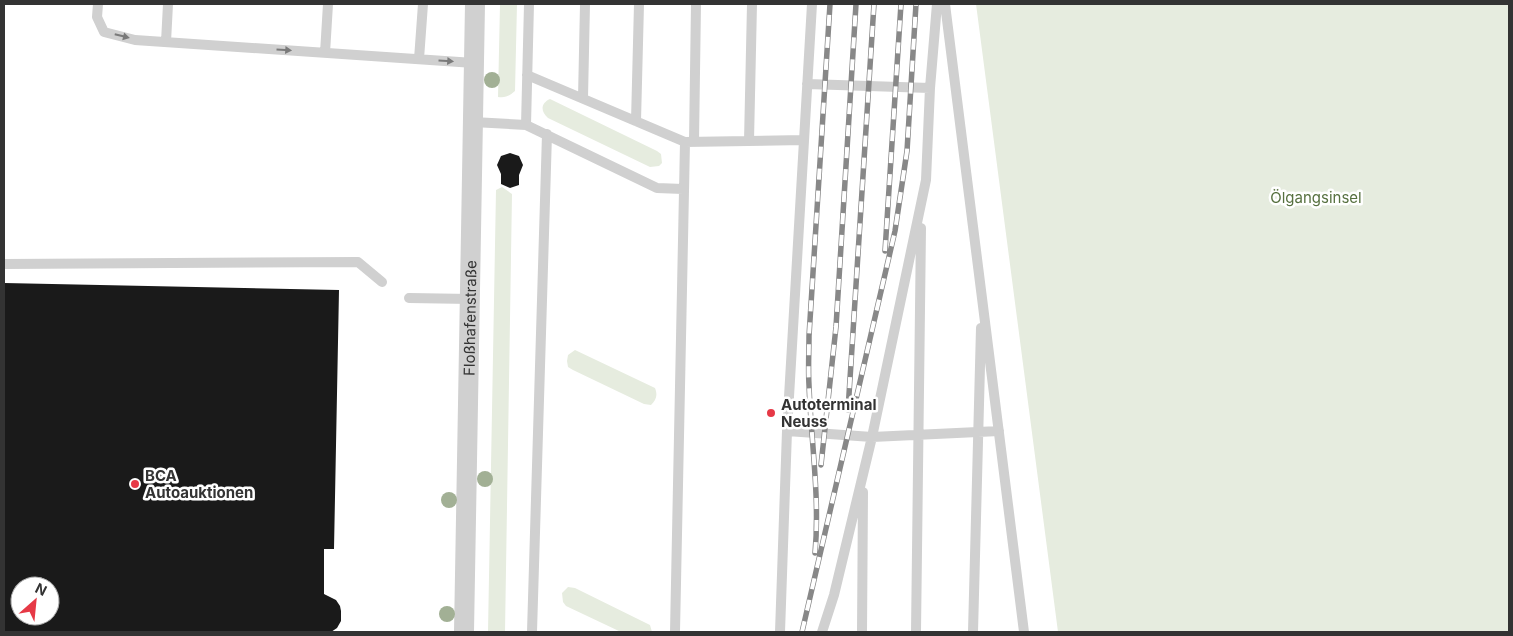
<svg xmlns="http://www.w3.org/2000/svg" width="1513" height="636" font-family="Inter,sans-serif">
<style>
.green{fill:#e6ecdf}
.building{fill:#1a1a1a;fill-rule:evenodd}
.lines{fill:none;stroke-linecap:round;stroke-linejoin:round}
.lane{stroke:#d0d0d0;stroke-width:10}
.street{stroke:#d0d0d0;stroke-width:20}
.rail-casing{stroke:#888;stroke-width:5.5}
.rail{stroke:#fff;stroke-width:4;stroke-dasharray:11;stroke-linecap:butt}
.tree{fill:#a2b095}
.oneway{fill:#7a7a7a}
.poi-dot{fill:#e63946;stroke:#fff;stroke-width:2}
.labels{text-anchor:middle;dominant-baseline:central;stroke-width:5;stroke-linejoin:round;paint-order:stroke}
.park-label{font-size:15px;fill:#56703f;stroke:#fff}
.street-label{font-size:15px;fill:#333;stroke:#fff}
.poi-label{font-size:15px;font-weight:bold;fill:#333;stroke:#fff;text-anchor:start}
</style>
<rect width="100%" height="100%" fill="#fff"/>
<path class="green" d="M500,4H517L515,91C509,96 506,98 498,97Z
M976,4H1509V632H1058Z
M550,99L657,151L661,154L662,163L659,166L650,167L548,118C540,111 541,103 550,99Z
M502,187L512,194L505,632H488L496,190Z
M575,350L655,388C658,396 656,400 651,405L644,404L573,370L568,367L567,361L568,355Z
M568,587L575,588L650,625L652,632H621L566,606L563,602L562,593Z"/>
<path class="building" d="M510,153L519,156L523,165L519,175V185L510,188L501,184V174L497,165L501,156Z
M4,283L339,290L334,549H324V594L336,600L340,606L341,611V621L337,628L331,632H4ZM20,586H50V616H20Z"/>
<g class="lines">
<path class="lane" d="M98,4L97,17L104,32L135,40L474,63
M945,4L1024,632
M166,42L168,4
M325,53L328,4
M419,59L423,4
M527,75L685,142L804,140
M807,84L930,88
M583,98L585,4
M636,121L639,4
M473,122L526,125L657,188L683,189
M526,125L529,4
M694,141L696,4
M749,141L752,4
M4,264L358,262L382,282
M409,298L471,299
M787,431L872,437L999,431
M532,632L547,134
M675,632L685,142
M780,632L787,431L812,4
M822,632L834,595L872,437L926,180L930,88L937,4
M862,632L863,492
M916,632L921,228
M973,632L981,328"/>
<path class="street" id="s1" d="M464,632L475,4"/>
<defs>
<path id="rail" d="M885,251L901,4
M848,410L874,4
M821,465L836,327L856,4
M815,553C820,497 811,442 809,385C808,369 809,352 809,336L830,4
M802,632L895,231L907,151L916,4"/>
</defs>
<use href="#rail" class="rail-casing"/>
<use href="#rail" class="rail"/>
</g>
<g class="tree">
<circle cx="492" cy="80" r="8"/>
<circle cx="485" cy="479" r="8"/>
<circle cx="449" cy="500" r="8"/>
<circle cx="447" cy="614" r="8"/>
</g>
<defs><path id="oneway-solid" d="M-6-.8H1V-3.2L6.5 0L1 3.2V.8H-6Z" transform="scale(1.25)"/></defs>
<g class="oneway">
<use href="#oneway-solid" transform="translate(122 36) rotate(14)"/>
<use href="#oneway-solid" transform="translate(284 50) rotate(4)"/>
<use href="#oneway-solid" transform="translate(446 61) rotate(4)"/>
</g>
<g class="poi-dot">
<circle cx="771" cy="413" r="5"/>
<circle cx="135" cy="484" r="5"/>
</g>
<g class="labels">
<g class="park-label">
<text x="1316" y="197">Ölgangsinsel</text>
</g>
<g class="street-label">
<text stroke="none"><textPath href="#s1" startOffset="314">Floßhafenstraße</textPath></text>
</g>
<g class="poi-label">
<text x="781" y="404">Autoterminal<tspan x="781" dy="17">Neuss</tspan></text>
<text x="145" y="475">BCA<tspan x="145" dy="17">Autoauktionen</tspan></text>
</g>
</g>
<rect width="1513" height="636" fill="none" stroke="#333333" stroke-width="10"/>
<g transform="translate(35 601) rotate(27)"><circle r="24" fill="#ffffff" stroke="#adadad"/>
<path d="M0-4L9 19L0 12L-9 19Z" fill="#e63946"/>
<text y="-8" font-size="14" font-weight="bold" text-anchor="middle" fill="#333333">N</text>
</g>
</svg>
